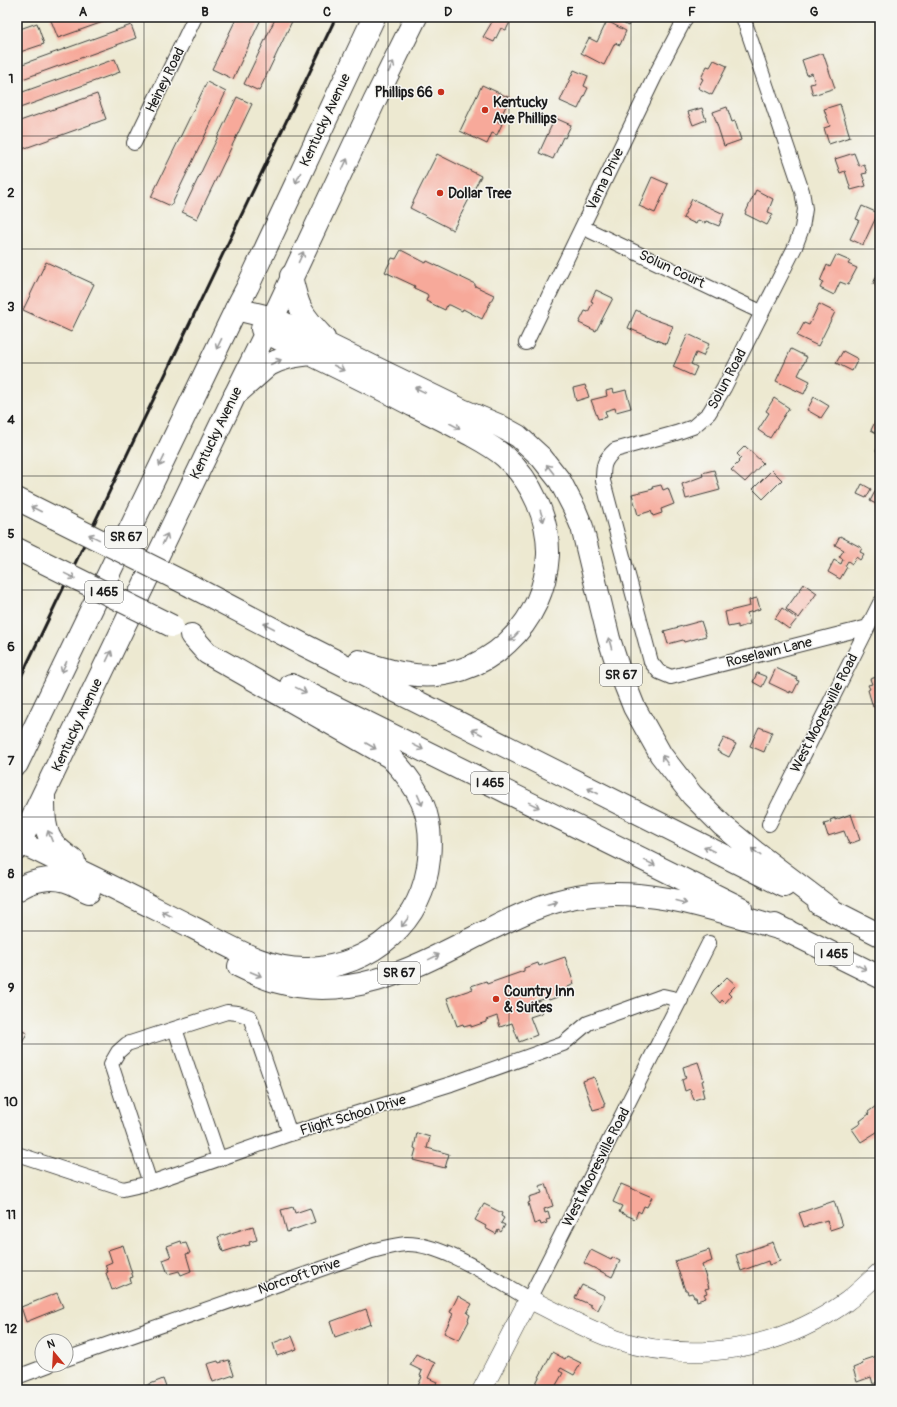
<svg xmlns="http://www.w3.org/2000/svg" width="897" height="1407" font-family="Pangolin,sans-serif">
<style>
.building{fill:#f7a99a}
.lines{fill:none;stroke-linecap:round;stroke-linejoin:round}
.street-casing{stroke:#3b3b37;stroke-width:16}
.secondary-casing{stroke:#3b3b37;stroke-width:20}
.primary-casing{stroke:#3b3b37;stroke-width:24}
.highway-casing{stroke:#3b3b37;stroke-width:24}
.street{stroke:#fff;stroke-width:14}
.secondary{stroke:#fff;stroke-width:19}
.primary{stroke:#fff;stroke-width:22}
.highway{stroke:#fff;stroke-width:22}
.rail{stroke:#1c1c1c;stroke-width:3}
.highway-bridge-casing{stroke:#3b3b37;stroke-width:24;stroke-linecap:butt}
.highway-bridge{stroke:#fff;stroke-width:22}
.oneway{stroke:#999}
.grid{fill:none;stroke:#1c1c1c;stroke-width:1;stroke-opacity:0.55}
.poi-dot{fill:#c8321e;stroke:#f6f6f2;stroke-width:1.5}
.labels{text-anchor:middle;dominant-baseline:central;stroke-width:3;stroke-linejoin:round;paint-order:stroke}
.shield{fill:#f6f6f2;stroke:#5d5d5c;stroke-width:1}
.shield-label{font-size:13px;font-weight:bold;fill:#1c1c1c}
.street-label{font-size:14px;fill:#1c1c1c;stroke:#f6f6f2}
.poi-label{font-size:14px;font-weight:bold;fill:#1c1c1c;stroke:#f6f6f2;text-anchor:start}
.neatline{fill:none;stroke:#1c1c1c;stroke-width:1.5}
.grid-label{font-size:13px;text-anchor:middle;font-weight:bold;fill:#1c1c1c}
</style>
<rect width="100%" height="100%" fill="#f6f6f2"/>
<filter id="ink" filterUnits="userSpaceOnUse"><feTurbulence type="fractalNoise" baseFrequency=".025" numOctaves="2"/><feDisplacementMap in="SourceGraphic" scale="8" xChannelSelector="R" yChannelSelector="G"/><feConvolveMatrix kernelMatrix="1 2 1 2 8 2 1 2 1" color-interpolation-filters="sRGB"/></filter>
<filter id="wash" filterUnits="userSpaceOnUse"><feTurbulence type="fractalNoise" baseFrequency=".012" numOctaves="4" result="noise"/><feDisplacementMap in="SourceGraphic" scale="16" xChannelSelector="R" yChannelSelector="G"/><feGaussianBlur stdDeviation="0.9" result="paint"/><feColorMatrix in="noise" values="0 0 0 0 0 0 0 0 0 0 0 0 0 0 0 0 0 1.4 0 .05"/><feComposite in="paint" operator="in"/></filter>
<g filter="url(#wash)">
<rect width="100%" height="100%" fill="#ede9d1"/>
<g id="blocks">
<path class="building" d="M52,17H117L58,38L50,18Z
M237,17H262L233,79L212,69Z
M276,17H294L259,91L244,84Z
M495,17H514L513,19L512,18L506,30L501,28L494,42L483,37Z
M612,17H633L628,26Z
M607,21L626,31L620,45L615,43L604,65L581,53L589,38L597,42Z
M37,23L44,44L17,53V30Z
M131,25L136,38L17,81V66Z
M823,53L835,88L813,95L810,84L815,83L812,73L807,75L802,60Z
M115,59L120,72L17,109V94Z
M714,60L727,66L712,95L698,88L703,79L701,78L707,66L710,67Z
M574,70L588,76L584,86L588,88L578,109L560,101Z
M207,82L226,92L171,206L151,197Z
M482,85L510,98L498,122L502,124L497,135L492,133L487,144L460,131Z
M97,94L106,119L17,151V122Z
M237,97L252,104L197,219L182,212Z
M840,104L850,137L829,144L824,128L830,126L824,109Z
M727,107L732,122L735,121L741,140L724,146L713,112Z
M702,108L706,120L693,125L688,112Z
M555,118L571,125L565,138L563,137L553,159L539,153Z
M854,153L859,166L864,164L867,173L862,174L866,186L851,190L845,171L840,173L835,159Z
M437,154L481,176L453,230L410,208Z
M652,177L668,184L655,213L639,206Z
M756,190L773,199L768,212L773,214L767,225L745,214Z
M692,199L724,214L719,226L706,221L705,223L698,220L696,224L683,218Z
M862,206L878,213L863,245L850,239L859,220L856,219Z
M401,250L426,263L427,261L475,284V286L494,295L482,319L463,309L462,311L450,305H447L445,310L426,301L428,296L427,294L414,288L415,286L385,272L392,258L396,259Z
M836,255L850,261L848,264L857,268L848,285L840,282L834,295L820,288L823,282L820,281L827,265L830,267Z
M46,262L94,284L71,332L23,310Z
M880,268V287L873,284Z
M596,290L613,298L596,331L579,323L585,311L588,312L593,302L591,301Z
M819,304L835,312L818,346L797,336L804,323L809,325Z
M636,310L646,315L645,316L673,326L666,344L628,328Z
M688,334L709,344L703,356L696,353L691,364L697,367L693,376L673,367Z
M791,349L807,357L798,375L810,381L804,394L776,381Z
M843,351L858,359L852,371L836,363Z
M585,385L589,397L576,401L573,388Z
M613,389L614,393L626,390L631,408L616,412L615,408L605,411L607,417L598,419L591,400L607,396L606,391Z
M814,397L829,406L821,418L807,410Z
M774,398L789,408L770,438L758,430L769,413L766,411Z
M877,418L880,419V435L871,430Z
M880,443V453L876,451Z
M745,446L763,463L745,482L731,470L739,462L738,461L741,458L737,454Z
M714,470L720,490L686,499L682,484L703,476L702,473Z
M772,470L782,480L763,499L753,489Z
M862,484L871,489L866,498L857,494Z
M879,484L880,485V506L870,501Z
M661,485L663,490L668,488L674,504L661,509L662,513L653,516L651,511L638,515L632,494L653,489L652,487Z
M840,536L862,548L860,552L864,554L860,560L856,557L852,564L848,561L845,566L847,567L840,579L828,572L834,560L841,564L843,559L839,557L844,550L835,545Z
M804,584L817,593L799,618L786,609Z
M757,598L760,609L747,613L750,624L738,628V625L728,627L725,612L750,606L749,600Z
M782,608L797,619L789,629L775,619Z
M701,621L706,636L684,642L683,640L668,644L664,631Z
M776,668L797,678L796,680L799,681L793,693L790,691V693L769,683Z
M757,673L767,677L762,687L753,682Z
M880,676V704L873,707L868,690L870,689L868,685L872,684L870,679Z
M759,727L772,732L764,752L750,746Z
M724,738L736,744L729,757L717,751Z
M851,814L860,840L849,844L844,831L828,836L824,824L831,822L830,820L835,818V820Z
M565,957L574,984L568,987L569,990L562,992L563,995L549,1000L548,998L537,1001L542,1013L530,1017L537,1035L519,1042L512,1023L500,1027L497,1016L486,1020V1022L471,1027V1025L464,1027L463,1024L457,1026L447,998L473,989L471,986L486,981L487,984L524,971V968L538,963L539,966Z
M727,977L736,985L728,993L731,996L725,1003L722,1000L720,1003L711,993Z
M17,1029L27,1033L18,1051L19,1052L17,1057Z
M698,1062L704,1080L702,1081L704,1089H702L704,1097L694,1100L690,1089L685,1091L682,1080L686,1078L683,1067Z
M594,1077L605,1104H604V1107L593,1110L583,1081Z
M880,1103V1130L861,1142L852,1129L861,1123L860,1121L869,1114L868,1112Z
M417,1133L430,1137L427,1148L449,1154L445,1168L413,1160L416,1149L414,1148Z
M546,1184L553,1206L544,1209L545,1213L548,1212L550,1219L546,1220L547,1223L541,1225L540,1222L534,1224L528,1203L530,1202L529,1197L542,1193L539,1186Z
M621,1184L652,1197L647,1207L644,1206L641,1213L638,1211L635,1219L619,1212L622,1206L613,1202Z
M834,1201L842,1226L830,1230L827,1220L804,1227L799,1213Z
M484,1204L502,1213L501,1216L504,1218L501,1223L505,1225L501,1232L498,1230L496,1234L485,1228L486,1226L475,1220Z
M293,1207L295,1213L310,1208L315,1222L287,1232L281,1210Z
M253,1226L257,1240L249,1242L250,1245L245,1246V1245L223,1252L218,1237Z
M181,1241L182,1244L186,1243L190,1253L186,1254L191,1271L181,1275L179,1271L168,1274L163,1260L171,1257L167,1246Z
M773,1242L780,1261L769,1265L768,1261L741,1271L736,1255Z
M123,1245L133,1277L130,1278L131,1282L112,1290L106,1273L108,1272L105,1265L112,1262L108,1250Z
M591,1250L611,1260L612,1257L620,1261L612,1277L584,1263Z
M709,1250L712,1261L702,1265L709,1288L705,1289L707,1293L704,1294L706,1298L697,1301L696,1297H694L692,1293L688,1294L687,1290H685L675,1261Z
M582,1285L605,1296L598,1310L591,1307V1305L575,1298Z
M57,1293L63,1307L26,1322L21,1307Z
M458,1296L472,1304L467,1313L470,1315L468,1320L469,1321L459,1340L444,1333L453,1314L450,1312Z
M366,1309L371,1324L335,1337L330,1322Z
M292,1336L297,1349L277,1356L273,1343Z
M552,1352L565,1359L567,1356L581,1363L574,1375L561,1368L559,1371L563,1373L555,1387L557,1388L556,1390H540L534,1387Z
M416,1354L435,1363L428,1378L437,1382L434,1389L436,1390H416L422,1377L420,1376L422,1371L410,1365Z
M880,1355V1381L873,1384L871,1377L857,1382L853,1368L863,1364L862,1361Z
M229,1360L234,1375L213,1382L207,1364L218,1361L219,1363Z
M163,1379L167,1390H135Z"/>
</g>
</g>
<g filter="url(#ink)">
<use href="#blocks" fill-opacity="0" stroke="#3b3b37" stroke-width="1"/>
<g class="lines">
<defs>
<path id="street" d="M743,17L802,191L805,209L802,228L795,247L724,388L709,413L693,427L676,433L615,450C603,461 603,466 603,481L651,662L659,672L671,677L868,627
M134,143L195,17
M582,227L761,312
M526,343L655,76L686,17
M769,824L880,603
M175,1029L219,1159
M17,1154L123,1189L150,1183L290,1134L451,1084L563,1044L588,1023L663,996L681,1000
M150,1183L111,1064L118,1052L127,1044L227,1012L238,1013L250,1017L290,1134
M66,1359L372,1251C383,1248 395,1245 406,1244C443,1243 497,1281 529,1299L709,943
M17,1377L49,1365"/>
<path id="secondary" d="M482,1390L529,1299C558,1313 587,1330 617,1340C695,1365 780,1349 846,1302C858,1293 869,1282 880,1272"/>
<path id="primary" d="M17,764L236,309L248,286L374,17
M17,849L235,395L273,318L374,102L416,17"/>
<path id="highway" d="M291,276C298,308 301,314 324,338
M236,309L273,318L462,410L498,425L518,436L541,457L560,481L574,508L582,527L609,639L618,667L634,707L661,755L692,795L722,825L755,852L832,910
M262,329C276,339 293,345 308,353C343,370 378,387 412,405C430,413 447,422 464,431C478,439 493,446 505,457C532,481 549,519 548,555C546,589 532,620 507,643C481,667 444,680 408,674C391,672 375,666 359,661
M235,395L269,365C283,357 296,356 311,354
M17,499L55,518
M17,549L35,558
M191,586L304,645L784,886
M291,685L741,908
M44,794C44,810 43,833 55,845C60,851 68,856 74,861
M17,842C34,848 51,858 67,865C110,885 152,907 194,928C229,946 268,971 309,969C372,965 423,923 429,859C431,840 430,820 422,802C414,784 403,770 390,757L207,653L191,635
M17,890C30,881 50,876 66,881C74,883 82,889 89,892
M819,904L880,935
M775,925L880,977
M239,966C251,972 264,978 278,982C357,1004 424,962 491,929C519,915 546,902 576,897C651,885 718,911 788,931"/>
</defs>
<use href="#street" class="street-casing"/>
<use href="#secondary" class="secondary-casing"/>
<use href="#primary" class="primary-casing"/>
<use href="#highway" class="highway-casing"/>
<use href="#street" class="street"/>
<use href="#secondary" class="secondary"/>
<use href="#primary" class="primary"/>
<use href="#highway" class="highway"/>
<path class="rail" d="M17,685L336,17"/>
<defs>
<path id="highway-bridge" d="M55,518L191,586
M35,558L172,626"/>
</defs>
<use href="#highway-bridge" class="highway-bridge-casing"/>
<use href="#highway-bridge" class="highway-bridge"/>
</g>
<defs><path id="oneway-shaft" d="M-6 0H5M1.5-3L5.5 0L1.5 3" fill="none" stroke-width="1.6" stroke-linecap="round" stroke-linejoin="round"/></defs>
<g class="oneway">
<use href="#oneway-shaft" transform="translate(391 67) rotate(-64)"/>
<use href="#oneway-shaft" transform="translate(345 164) rotate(-65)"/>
<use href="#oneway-shaft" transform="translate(298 178) rotate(115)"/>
<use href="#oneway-shaft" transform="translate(301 257) rotate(-65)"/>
<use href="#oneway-shaft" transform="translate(219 344) rotate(116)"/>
<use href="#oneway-shaft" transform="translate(276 362) rotate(-25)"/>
<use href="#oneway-shaft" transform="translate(339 368) rotate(27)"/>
<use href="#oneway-shaft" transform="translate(420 390) rotate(-154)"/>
<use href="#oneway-shaft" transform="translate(455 426) rotate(28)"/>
<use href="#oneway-shaft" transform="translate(162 461) rotate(116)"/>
<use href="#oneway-shaft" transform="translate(550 469) rotate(-128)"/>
<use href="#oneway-shaft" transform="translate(36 509) rotate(-153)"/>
<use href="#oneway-shaft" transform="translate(542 516) rotate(73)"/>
<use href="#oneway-shaft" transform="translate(94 537) rotate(-154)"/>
<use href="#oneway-shaft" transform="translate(165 539) rotate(-64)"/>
<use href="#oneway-shaft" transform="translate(70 576) rotate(26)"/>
<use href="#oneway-shaft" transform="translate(269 626) rotate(-152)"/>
<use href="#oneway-shaft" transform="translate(514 637) rotate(133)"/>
<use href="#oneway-shaft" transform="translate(610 643) rotate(-105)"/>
<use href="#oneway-shaft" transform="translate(109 656) rotate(-65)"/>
<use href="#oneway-shaft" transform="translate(64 667) rotate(116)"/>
<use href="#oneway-shaft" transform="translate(301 690) rotate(26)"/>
<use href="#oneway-shaft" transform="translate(477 732) rotate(-153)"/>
<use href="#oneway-shaft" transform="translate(371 746) rotate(30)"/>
<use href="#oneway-shaft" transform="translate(418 747) rotate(26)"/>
<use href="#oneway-shaft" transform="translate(665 760) rotate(-124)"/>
<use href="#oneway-shaft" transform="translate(593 791) rotate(-153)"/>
<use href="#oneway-shaft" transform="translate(420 800) rotate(66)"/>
<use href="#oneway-shaft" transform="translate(534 805) rotate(26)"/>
<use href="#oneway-shaft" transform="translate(50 836) rotate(-112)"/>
<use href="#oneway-shaft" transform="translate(709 849) rotate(-154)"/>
<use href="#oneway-shaft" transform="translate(756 852) rotate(-142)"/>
<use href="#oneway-shaft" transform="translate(650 863) rotate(26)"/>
<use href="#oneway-shaft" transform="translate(681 902) rotate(14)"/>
<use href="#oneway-shaft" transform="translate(552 903) rotate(-16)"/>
<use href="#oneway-shaft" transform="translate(167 914) rotate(-153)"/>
<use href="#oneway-shaft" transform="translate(405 922) rotate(127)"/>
<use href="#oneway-shaft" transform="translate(434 957) rotate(-26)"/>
<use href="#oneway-shaft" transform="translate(861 967) rotate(26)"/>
<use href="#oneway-shaft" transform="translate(256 974) rotate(23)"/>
</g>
</g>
<path class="grid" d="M144,17V1390M266,17V1390M388,17V1390M509,17V1390M631,17V1390M753,17V1390M17,136H880M17,249H880M17,363H880M17,476H880M17,590H880M17,704H880M17,817H880M17,931H880M17,1044H880M17,1158H880M17,1271H880"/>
<g class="poi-dot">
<circle cx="441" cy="92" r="4"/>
<circle cx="485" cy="110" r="4"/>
<circle cx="440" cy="193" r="4"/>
<circle cx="496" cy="999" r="4"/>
</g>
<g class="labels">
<g class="shield">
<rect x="105" y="526" width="42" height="22" rx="3"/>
<rect x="85" y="581" width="38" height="22" rx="3"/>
<rect x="600" y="664" width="42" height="22" rx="3"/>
<rect x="471" y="772" width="38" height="22" rx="3"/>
<rect x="815" y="943" width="38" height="22" rx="3"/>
<rect x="378" y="962" width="42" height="22" rx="3"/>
</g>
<g class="shield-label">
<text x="126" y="537">SR 67</text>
<text x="104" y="592">I 465</text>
<text x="621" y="675">SR 67</text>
<text x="490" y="783">I 465</text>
<text x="834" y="954">I 465</text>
<text x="399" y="973">SR 67</text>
</g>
<g class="street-label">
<text transform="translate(165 80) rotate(-64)">Heiney Road</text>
<text transform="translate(325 120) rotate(-65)">Kentucky Avenue</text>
<text transform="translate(605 179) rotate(-64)">Varna Drive</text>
<text transform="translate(672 269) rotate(25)">Solun Court</text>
<text transform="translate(727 379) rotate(-62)">Solun Road</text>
<text transform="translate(216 433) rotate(-64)">Kentucky Avenue</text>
<text transform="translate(769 652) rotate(-14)">Roselawn Lane</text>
<text transform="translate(824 713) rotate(-63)">West Mooresville Road</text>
<text transform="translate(77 725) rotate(-65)">Kentucky Avenue</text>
<text transform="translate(353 1115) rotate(-17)">Flight School Drive</text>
<text transform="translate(596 1167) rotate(-63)">West Mooresville Road</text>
<text transform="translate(299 1276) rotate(-19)">Norcroft Drive</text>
</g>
<g class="poi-label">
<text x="433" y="92" text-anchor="end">Phillips 66</text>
<text x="493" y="102">Kentucky<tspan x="493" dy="16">Ave Phillips</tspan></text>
<text x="448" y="193">Dollar Tree</text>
<text x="504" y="991">Country Inn<tspan x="504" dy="16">&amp; Suites</tspan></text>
</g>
</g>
<rect width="897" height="1407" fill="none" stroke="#f6f6f2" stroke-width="44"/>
<g transform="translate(54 1353) rotate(342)"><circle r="19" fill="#f6f6f2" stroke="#9f9f9c"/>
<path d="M0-3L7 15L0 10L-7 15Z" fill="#c8321e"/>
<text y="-6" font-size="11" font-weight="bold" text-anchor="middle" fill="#1c1c1c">N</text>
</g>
<rect x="22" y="22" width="853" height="1363" class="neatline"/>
<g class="grid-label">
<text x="83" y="16">A</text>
<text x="205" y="16">B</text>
<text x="327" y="16">C</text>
<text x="448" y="16">D</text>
<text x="570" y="16">E</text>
<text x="692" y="16">F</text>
<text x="814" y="16">G</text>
<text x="11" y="83">1</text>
<text x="11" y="197">2</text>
<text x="11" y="311">3</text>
<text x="11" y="424">4</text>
<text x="11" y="538">5</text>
<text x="11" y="651">6</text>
<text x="11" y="765">7</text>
<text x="11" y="878">8</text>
<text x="11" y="992">9</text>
<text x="11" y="1106">10</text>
<text x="11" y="1219">11</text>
<text x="11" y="1333">12</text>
</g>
</svg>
